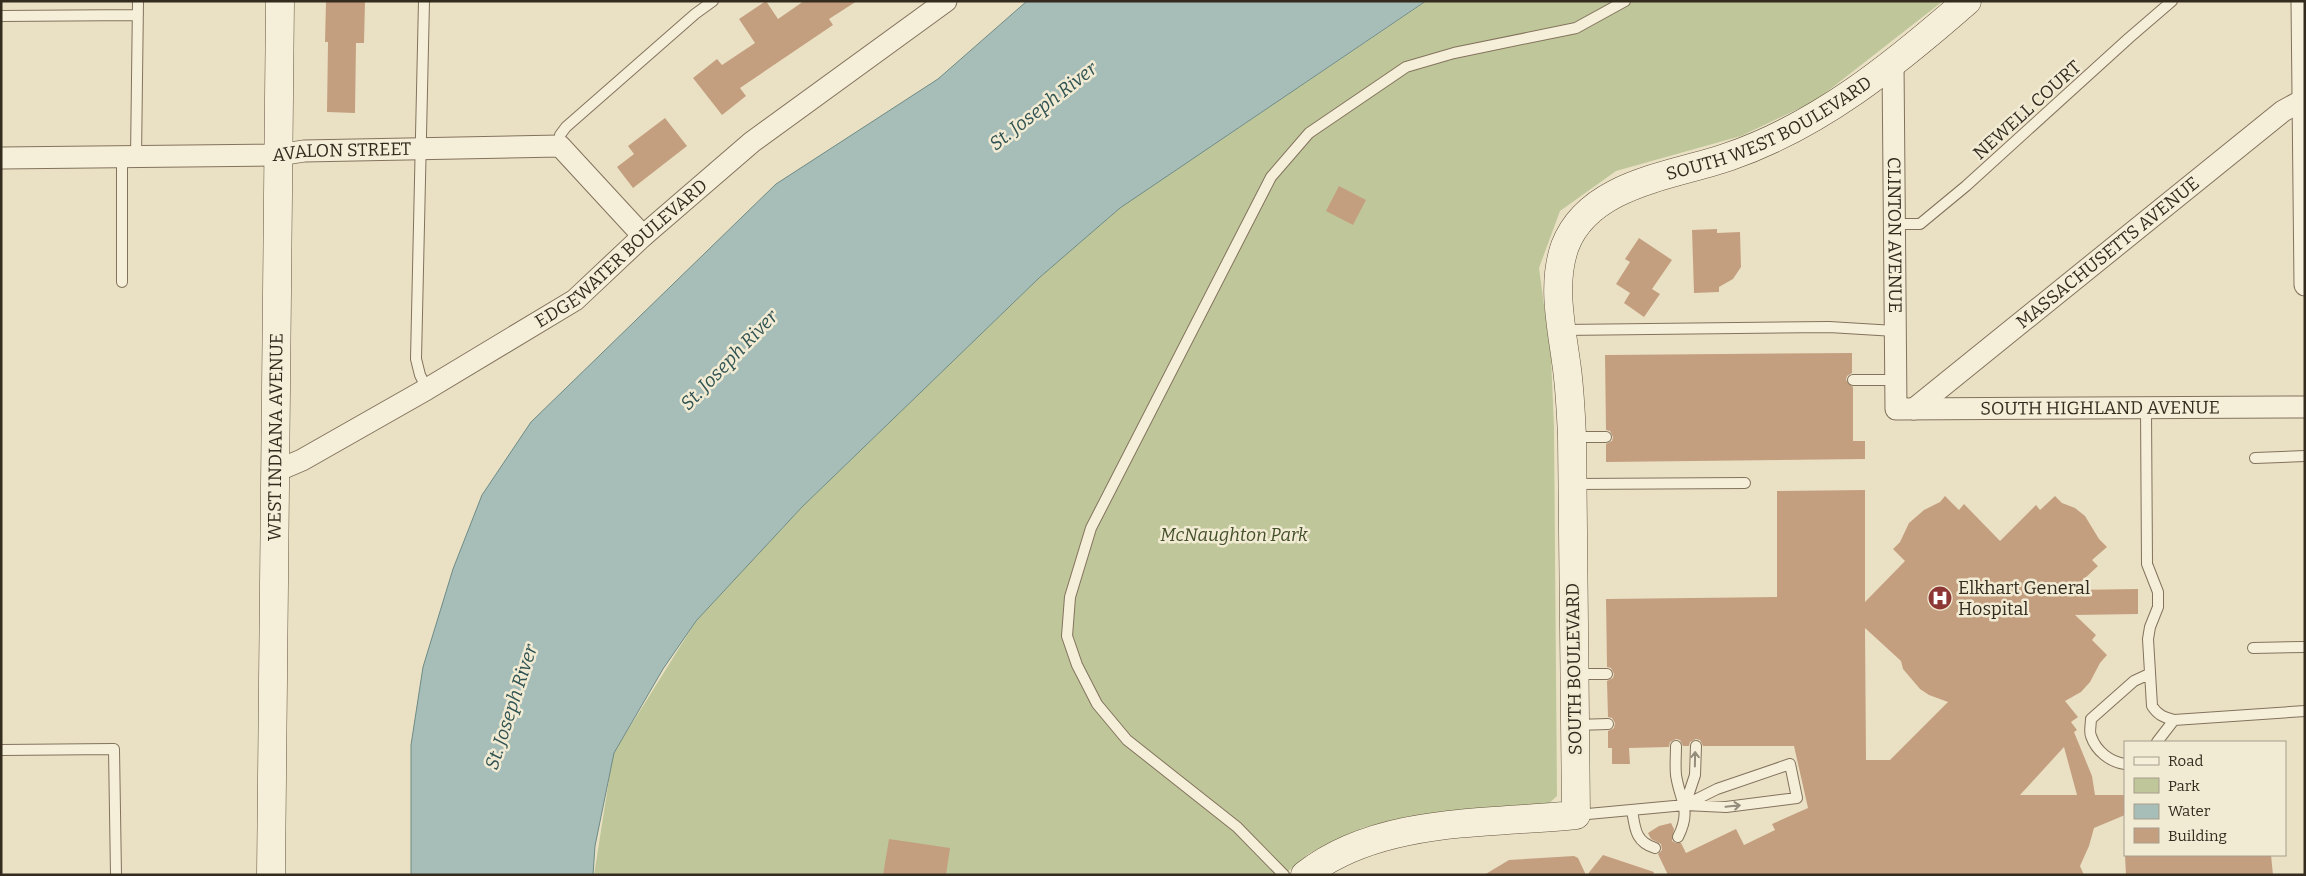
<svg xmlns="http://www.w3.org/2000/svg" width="2306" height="876" font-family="Bitter,serif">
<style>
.green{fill:#bfc79a}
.water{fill:#a6bdb8;stroke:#6e8b85}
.building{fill:#c49f7f;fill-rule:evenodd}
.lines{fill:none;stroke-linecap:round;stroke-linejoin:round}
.lane-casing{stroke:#83735d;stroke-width:12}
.street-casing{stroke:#83735d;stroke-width:23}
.secondary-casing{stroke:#655540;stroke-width:29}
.lane{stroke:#f5eed8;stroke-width:10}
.street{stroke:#f5eed8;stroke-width:21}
.secondary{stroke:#f5eed8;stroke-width:28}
.oneway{stroke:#948c7c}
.labels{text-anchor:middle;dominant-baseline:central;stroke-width:5;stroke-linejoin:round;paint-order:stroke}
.street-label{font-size:18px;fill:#342b1f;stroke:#f2ebd4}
.park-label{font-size:18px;font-style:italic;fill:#434f28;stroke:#f2ebd4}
.poi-label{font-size:18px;fill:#342b1f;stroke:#f2ebd4;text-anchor:start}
.water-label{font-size:19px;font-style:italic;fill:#305352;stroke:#f2ebd4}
</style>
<rect width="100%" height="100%" fill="#eae1c5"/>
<path class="green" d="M1427,1H1943L1815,101L1741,136L1616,171L1560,211L1539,268L1551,357L1554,427L1557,796L1546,806L1409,816L1362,828L1308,854L1284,875H594L613,754L696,621L802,507L1039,278L1120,208Z"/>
<path class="water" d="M1027,1H1426L1120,208L1039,278L802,507L696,621L663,669L614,753L595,846L593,875H411V745L423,667L453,569L482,495L531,422L776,184L938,79Z"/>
<path class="building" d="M326,1H365L364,43H356L355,113L327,112L328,42H325Z
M766,1L778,19L804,1H857L829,19L833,25L740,88L746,96L722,115L693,78L717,59L722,65L755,43L739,19Z
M665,118L687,146L633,188L617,167L634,154L628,146Z
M1339,186L1366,200L1353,225L1326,211Z
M1717,229V233L1740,232L1741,267L1733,279L1719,287V292L1694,293L1692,230Z
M1639,238L1672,260L1652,289L1660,294L1644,317L1624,303L1630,293L1616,284L1630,262L1625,259Z
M1852,353V373L1847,376L1846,380L1853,387V441H1865V459L1606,462V444L1612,441L1613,437L1610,431L1606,430L1605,355Z
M1865,490V602L1905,561L1893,549L1900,542L1909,523L1924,510L1940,502L1945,496L1959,510L1964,504L2000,541L2036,505L2040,510L2055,496L2062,503L2075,508L2085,516L2099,539L2107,547L2092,560L2098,566L2072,590L2138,589V614L2075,615L2096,635L2092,640L2107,655L2100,663L2090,682L2081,692L2065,701L2078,717L2071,722L2077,730L2074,732L2092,776L2095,795H2125V815L2094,828L2089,846L2080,866L2084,875H1668L1658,854L1662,850L1661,844L1651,839L1648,833L1659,826L1671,823L1674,829L1672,841L1676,843H1681L1686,853L1736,829L1744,845L1775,830L1772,824L1808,808L1794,746H1703L1700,740L1696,739L1690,742L1689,746H1683L1680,740L1676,739L1670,742L1669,747L1629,748L1630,764H1612V748H1608V731L1614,728L1615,723L1612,718L1608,717L1607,681L1613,678L1614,674L1611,668L1607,667L1606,599L1777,597V491ZM1865,628L1901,661L1903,669L1920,689L1929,695L1948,702L1890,760H1866ZM2064,747L2077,795H2020Z
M889,839L950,848L946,875H883Z
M1603,855L1654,872L1653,875H1587Z
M2125,855H2271L2273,875H2126Z
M1574,856L1578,858L1586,875H1484L1509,860Z"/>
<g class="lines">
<defs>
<path id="lane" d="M424,1L416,359L420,375L427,389
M1,16L138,15
M560,146V135L566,127L695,14L713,1
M122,157V282
M136,157L138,1
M1895,224H1920L1966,186L2129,38L2172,1
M1563,330L1829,327L1895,331
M1853,380H1895
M2146,409L2147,564L2158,592V607L2150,627L2148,639L2152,706C2158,715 2163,717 2174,720L2305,711
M1572,437H1606
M2255,458L2305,456
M1574,484L1745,483
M2253,648L2305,647
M1575,674H1607
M1576,725L1608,724
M2157,742L2174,720
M1676,746C1676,756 1675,766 1676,775C1680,802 1692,809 1678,837
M1,750L114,749L116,875
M2125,764C2110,762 2096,751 2091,736C2089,732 2091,724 2091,719L2134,681L2149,674
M1685,805L1695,775L1696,746
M1632,810C1635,828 1635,842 1655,848
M1577,815L1685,805L1726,807L1797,798L1790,764L1717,789L1685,805
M1284,875L1237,827L1127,740L1097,704L1077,665L1067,636L1070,597L1091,528L1271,177L1309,133L1406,67L1454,53L1576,28L1625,1"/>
<g id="street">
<path d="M2302,1L2305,285"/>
<path id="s1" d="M1893,63L1896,409L2305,407"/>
<path id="s2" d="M1,158L278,155L304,151L560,146L643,236"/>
<path id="s3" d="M1914,409L2283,111L2305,99"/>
<path id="s4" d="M274,472L302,460L427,389L575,300L643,236L752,142L946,1"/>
</g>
<g id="secondary">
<path id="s5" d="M271,875L280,1"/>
<path id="s6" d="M1305,875C1379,817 1487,824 1576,815L1572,437C1571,414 1570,392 1567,369C1562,329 1551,285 1565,246C1589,183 1673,176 1728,157C1819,126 1895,64 1967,1"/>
</g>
</defs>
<use href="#lane" class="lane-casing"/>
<use href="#street" class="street-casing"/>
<use href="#secondary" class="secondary-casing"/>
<use href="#lane" class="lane"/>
<use href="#street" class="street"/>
<use href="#secondary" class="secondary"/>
</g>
<defs><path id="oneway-shaft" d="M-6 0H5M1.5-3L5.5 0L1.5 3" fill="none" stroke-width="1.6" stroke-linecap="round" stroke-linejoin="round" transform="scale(1.25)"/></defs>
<g class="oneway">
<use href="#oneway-shaft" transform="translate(1695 759) rotate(-89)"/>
<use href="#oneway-shaft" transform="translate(1733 806) rotate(-6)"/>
</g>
<defs>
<symbol id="hospital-disc" viewBox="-11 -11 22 22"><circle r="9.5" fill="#8c3733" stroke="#f2ebd4"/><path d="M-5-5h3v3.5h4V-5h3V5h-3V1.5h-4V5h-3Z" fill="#fff"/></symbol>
</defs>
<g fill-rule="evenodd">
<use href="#hospital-disc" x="1926" y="584" width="28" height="28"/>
</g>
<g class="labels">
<g class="street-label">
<text transform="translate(2027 110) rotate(-42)">NEWELL COURT</text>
<text stroke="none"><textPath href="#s6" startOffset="1094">SOUTH WEST BOULEVARD</textPath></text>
<text stroke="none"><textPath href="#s2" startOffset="341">AVALON STREET</textPath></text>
<text stroke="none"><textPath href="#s1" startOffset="172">CLINTON AVENUE</textPath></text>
<text stroke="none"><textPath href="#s4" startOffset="412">EDGEWATER BOULEVARD</textPath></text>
<text stroke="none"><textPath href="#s3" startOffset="249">MASSACHUSETTS AVENUE</textPath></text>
<text stroke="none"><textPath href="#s1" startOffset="550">SOUTH HIGHLAND AVENUE</textPath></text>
<text stroke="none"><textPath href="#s5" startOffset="438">WEST INDIANA AVENUE</textPath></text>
<text transform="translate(1574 669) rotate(-91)">SOUTH BOULEVARD</text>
</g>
<g class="park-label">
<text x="1234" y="535">McNaughton Park</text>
</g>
<g class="poi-label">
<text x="1958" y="588">Elkhart General<tspan x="1958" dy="21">Hospital</tspan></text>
</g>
<g class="water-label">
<text transform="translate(1043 106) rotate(-38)">St. Joseph River</text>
<text transform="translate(729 360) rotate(-46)">St. Joseph River</text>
<text transform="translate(511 707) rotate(-72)">St. Joseph River</text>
</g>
</g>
<rect width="2306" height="876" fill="none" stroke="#342b1f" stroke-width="5"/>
<rect x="2124" y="741" width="162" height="115" fill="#f2ebd4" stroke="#a69e8c"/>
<rect x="2134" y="757" width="25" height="8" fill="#f5eed8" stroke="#a69e8c"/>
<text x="2168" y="766" font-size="15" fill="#342b1f">Road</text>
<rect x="2134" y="778" width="25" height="15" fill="#bfc79a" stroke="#a69e8c"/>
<text x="2168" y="791" font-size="15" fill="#342b1f">Park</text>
<rect x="2134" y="804" width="25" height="15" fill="#a6bdb8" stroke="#a69e8c"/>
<text x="2168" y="816" font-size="15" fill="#342b1f">Water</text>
<rect x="2134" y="828" width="25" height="15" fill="#c49f7f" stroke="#a69e8c"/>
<text x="2168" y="841" font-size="15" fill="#342b1f">Building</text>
</svg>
